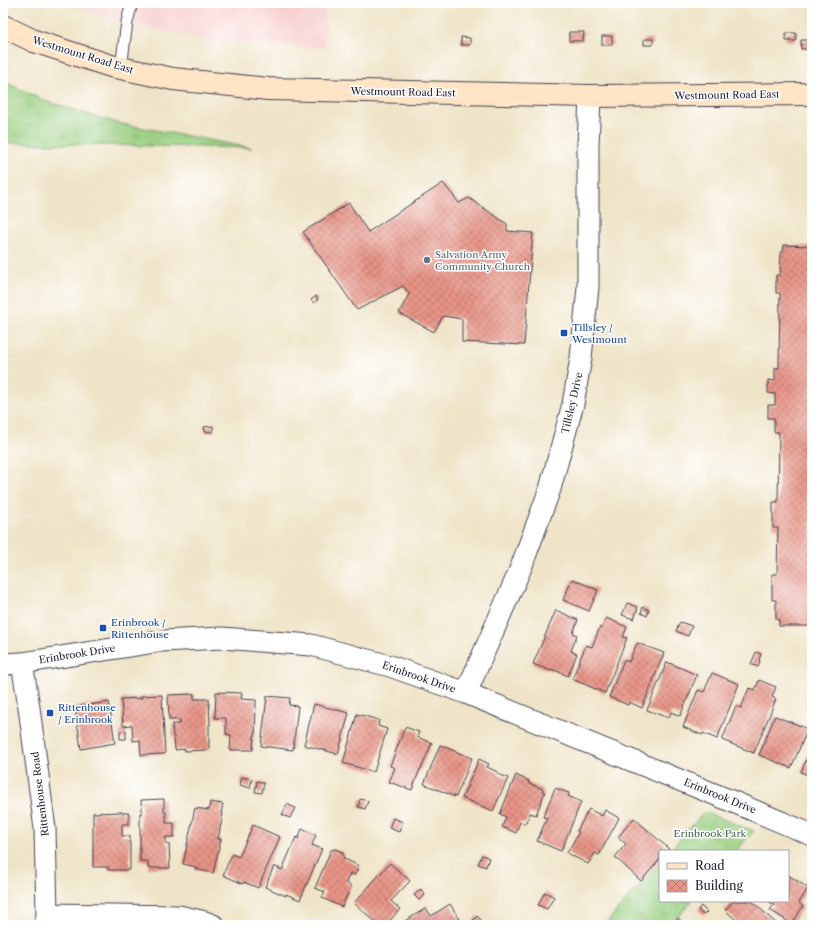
<svg xmlns="http://www.w3.org/2000/svg" width="815" height="928" font-family="'Libre Caslon Text',serif">
<style>
.built{fill:#f7d0cf}
.grass{fill:url(#grass-tufts);stroke:#5e785e}
.building{fill:url(#building-cross-hatch)}
.lines{fill:none;stroke-linecap:round;stroke-linejoin:round}
.lane-casing{stroke:#413f50;stroke-width:13}
.street-casing{stroke:#413f50;stroke-width:23}
.secondary-casing{stroke:#413f50;stroke-width:24}
.lane{stroke:#fff;stroke-width:11}
.street{stroke:#fff;stroke-width:21}
.secondary{stroke:#ffe4c6;stroke-width:22}
.worship-dot{fill:#6b7280;stroke:#fff;stroke-width:1.5}
.transit-dot{fill:#1a4fb4;stroke:#fff;stroke-width:1.5}
.labels{text-anchor:middle;dominant-baseline:central;stroke-width:3;stroke-linejoin:round;paint-order:stroke}
.street-label{font-size:10px;fill:#22223b;stroke:#fff}
.worship-label{font-size:10px;fill:#5b616d;stroke:#fff;text-anchor:start}
.transit-label{font-size:10px;fill:#164399;stroke:#fff;text-anchor:start}
.park-label{font-size:10px;fill:#4c5f54;stroke:#fff}
</style>
<defs>
<pattern id="grass-tufts" width="24" height="20" patternUnits="userSpaceOnUse"><rect width="24" height="20" fill="#9acf81"/><path d="M3 7l-1-3M5 7V3M7 7l1-3M15 17l-1-3M17 17v-4M19 17l1-3" fill="none" stroke="#84b170"/></pattern>
<pattern id="building-cross-hatch" width="8" height="8" patternUnits="userSpaceOnUse"><rect width="8" height="8" fill="#e89486"/><path d="M0 0l8 8M0 8l8-8" fill="none" stroke="#bc786f"/></pattern>
</defs>
<rect width="100%" height="100%" fill="#fff"/>
<filter id="ink" filterUnits="userSpaceOnUse"><feTurbulence type="fractalNoise" baseFrequency=".025" numOctaves="2"/><feDisplacementMap in="SourceGraphic" scale="8" xChannelSelector="R" yChannelSelector="G"/><feConvolveMatrix kernelMatrix="1 2 1 2 8 2 1 2 1" color-interpolation-filters="sRGB"/></filter>
<filter id="wash" filterUnits="userSpaceOnUse"><feTurbulence type="fractalNoise" baseFrequency=".012" numOctaves="4" result="noise"/><feDisplacementMap in="SourceGraphic" scale="16" xChannelSelector="R" yChannelSelector="G"/><feGaussianBlur stdDeviation="0.9" result="paint"/><feColorMatrix in="noise" values="0 0 0 0 0 0 0 0 0 0 0 0 0 0 0 0 0 1.4 0 .05"/><feComposite in="paint" operator="in"/></filter>
<g filter="url(#wash)">
<rect width="100%" height="100%" fill="#efe4c7"/>
<path class="built" d="M70,3H326L325,48L207,41L104,18Z"/>
<path class="grass" d="M3,81L45,101L117,123L252,148L3,143Z
M704,812L754,831L736,851H669Z
M660,862V901H692L671,925H604Z"/>
<g id="blocks">
<path class="building" d="M569,32H584L583,41H569Z
M786,33H796V41H786Z
M602,36H612V45H602Z
M461,37L470,38V45H461Z
M644,39H653V45H644Z
M801,40H811V49H801Z
M443,183L459,203L469,198L507,224V231L533,233L524,345L462,342V319L443,316L434,332L399,313L409,294L403,286L357,310L303,232L349,203L368,232Z
M784,245L812,246V626H779V620L776,619V600H772V574H777L778,528H773V502H778L779,432H774V418H768V405H775V394L768,393V380L775,381V368H779L780,293H776V275H780L781,252H783Z
M316,296L318,300L314,303L311,300Z
M213,426V432H205L204,427Z
M572,579L598,590L589,611L563,600Z
M627,603L638,607L634,619L622,615Z
M643,607L649,610L647,616L641,613Z
M556,610L578,620L573,633L577,635L571,651L577,654L568,676L552,669L551,671L533,664Z
M606,618L627,627L623,637L627,638L605,693L572,679L586,645L592,647L600,627L602,628Z
M680,622L692,626L688,636L676,631Z
M637,643L664,653L642,708L629,702L628,705L609,697L624,660L629,662Z
M756,652L761,654L759,660L760,661L758,667L751,664Z
M667,662L697,675L680,716L671,712L669,718L647,710Z
M712,673L739,684L717,739L703,733L702,735L683,727L698,690L704,692Z
M759,680L776,687L772,697L776,699L754,753L722,740L736,706L741,708L749,688L755,690Z
M216,692L242,693L241,699L256,700L255,736H254L253,750H230L231,735L226,734V718H215Z
M194,694V699H209L210,725H209V750L185,751V749L175,750L174,736H173L172,724H180V720H169L168,695Z
M162,695L165,754L141,755L140,740L133,741L132,725L123,726L121,699L142,698L141,696Z
M267,696L290,698L289,705L298,706L293,750L261,746Z
M109,702L115,743L81,749L75,707Z
M314,704L349,713L338,754L304,745Z
M357,714L379,720L378,726L387,729L374,772L343,763Z
M775,716L808,729L791,768L759,755Z
M405,727L419,732L417,737L432,743L421,769H420L412,790L389,782L395,768L390,766Z
M126,730V739H120V731Z
M440,745L472,758L456,797L424,784Z
M812,746V777L801,772Z
M479,759L489,764L487,767L498,772V774L508,778L493,811L462,798Z
M516,775L529,781L528,783L543,789L542,791L545,792L536,815L530,813L525,824L520,822L516,833L502,827L506,817L500,814Z
M242,777L252,779L250,788L240,785Z
M257,781L264,783L262,793L255,792Z
M555,788L569,793L568,796L581,802L561,851L537,841L547,818L543,817Z
M164,799V812H166V823H174V837H166V844H169L170,868H148V861H140V813H142L141,800Z
M360,799L368,801L365,809L358,807Z
M210,802L223,804L221,813L223,814L218,839H221L213,873L195,869L196,867L183,864L195,808L209,810Z
M287,804L295,808L290,818L282,815Z
M589,809L602,816L605,810L619,818L599,855L595,853L588,864L567,853L579,832L577,831Z
M122,812V813H129V824H122V836H130V870H108V867H93V813Z
M393,818L403,822L399,832L389,828Z
M634,818L669,849L667,851H660V859L641,881L615,857L626,844L618,837Z
M253,825L280,837L258,888L244,882L243,884L223,875L232,854L239,857Z
M302,829L316,835L312,845L322,849L300,900L286,894V896L265,887L274,866L282,870L296,837L298,839Z
M335,849L342,852L344,856L343,858L359,866L355,875L350,873L346,883L351,886L342,907L322,898L325,892L315,888L331,850Z
M482,855L489,858L486,867L478,864Z
M390,863L410,881L391,901L400,909L386,925H379L354,903Z
M788,875L808,888L799,903L803,906L792,924L770,910L774,905L768,901H788Z
M421,889L425,895L419,900L414,895Z
M545,892L554,897L547,909L538,905Z
M733,901H752L778,925H735L734,924L736,920L725,910Z
M450,904L463,925H399L426,908L431,916Z
M701,906L707,912L704,915L698,910Z
M477,916L482,921L479,925L473,921Z
M678,918L686,925H672Z"/>
</g>
</g>
<g filter="url(#ink)">
<use href="#blocks" fill-opacity="0" stroke="#413f50" stroke-width="1"/>
<g class="lines">
<defs>
<path id="lane" d="M121,68L127,22L132,3"/>
<path id="street" d="M22,663L28,700L45,829L47,914L45,925
M3,664L22,663L162,641L222,638L311,645L390,666L466,693L736,803L812,835
M466,693L520,570L550,489L573,404L581,358L588,287V145L590,96
M47,914L179,916L205,922L213,925"/>
<path id="secondary" d="M3,26L34,41L111,66L173,79L268,89L590,96L812,94"/>
</defs>
<use href="#lane" class="lane-casing"/>
<use href="#street" class="street-casing"/>
<use href="#secondary" class="secondary-casing"/>
<use href="#lane" class="lane"/>
<use href="#street" class="street"/>
<use href="#secondary" class="secondary"/>
</g>
</g>
<circle class="worship-dot" cx="427" cy="260" r="4"/>
<g class="transit-dot">
<rect x="560" y="329" width="8" height="8" rx="2"/>
<rect x="99" y="624" width="8" height="8" rx="2"/>
<rect x="46" y="709" width="8" height="8" rx="2"/>
</g>
<g class="labels">
<g class="street-label">
<text transform="translate(83 55) rotate(17)">Westmount Road East</text>
<text transform="translate(403 92) rotate(1)">Westmount Road East</text>
<text transform="translate(727 95) rotate(-1)">Westmount Road East</text>
<text transform="translate(572 403) rotate(-77)">Tillsley Drive</text>
<text transform="translate(77 654) rotate(-9)">Erinbrook Drive</text>
<text transform="translate(419 677) rotate(19)">Erinbrook Drive</text>
<text transform="translate(40 794) rotate(-97)">Rittenhouse Road</text>
<text transform="translate(720 796) rotate(22)">Erinbrook Drive</text>
</g>
<g class="worship-label">
<text x="435" y="254">Salvation Army<tspan x="435" dy="12">Community Church</tspan></text>
</g>
<g class="transit-label">
<text x="572" y="327">Tillsley /<tspan x="572" dy="12">Westmount</tspan></text>
<text x="111" y="622">Erinbrook /<tspan x="111" dy="12">Rittenhouse</tspan></text>
<text x="58" y="707">Rittenhouse<tspan x="58" dy="12">/ Erinbrook</tspan></text>
</g>
<g class="park-label">
<text x="710" y="833">Erinbrook Park</text>
</g>
</g>
<rect width="815" height="928" fill="none" stroke="#fff" stroke-width="16"/>
<rect x="659" y="850" width="130" height="52" fill="#ffffff" stroke="#a7a7b1"/>
<rect x="667" y="863" width="20" height="6" fill="#ffe4c6" stroke="#a7a7b1"/>
<text x="695" y="870" font-size="12" fill="#22223b">Road</text>
<rect x="667" y="880" width="20" height="12" fill="url(#building-cross-hatch)" stroke="#a7a7b1"/>
<text x="695" y="890" font-size="12" fill="#22223b">Building</text>
</svg>
